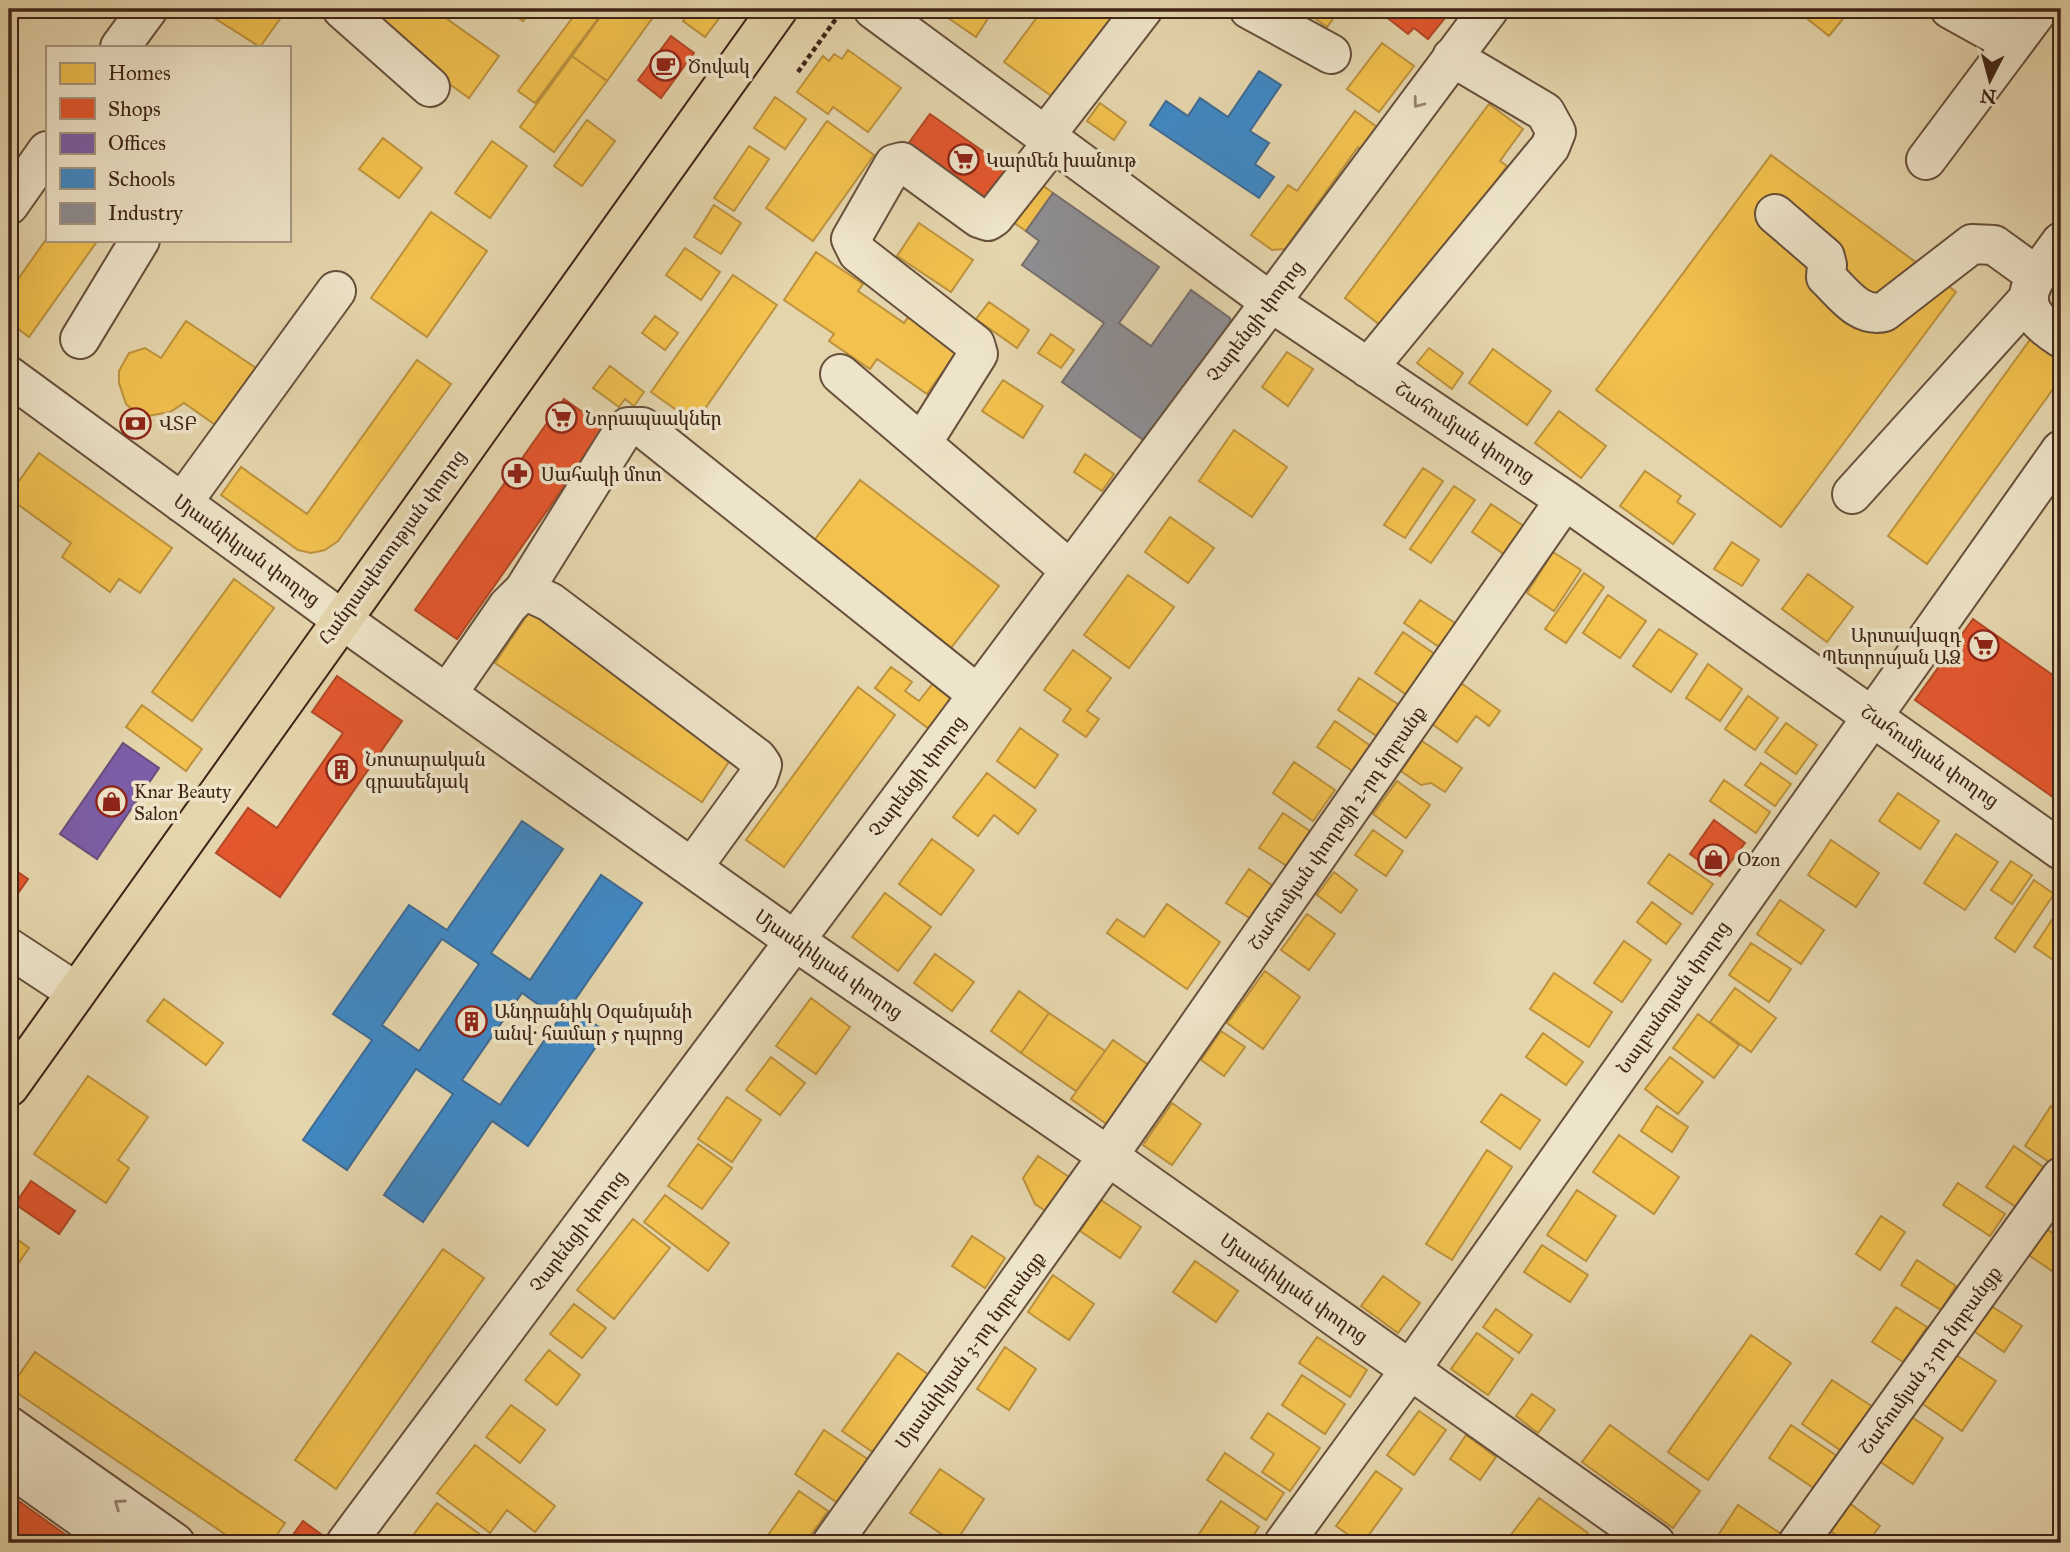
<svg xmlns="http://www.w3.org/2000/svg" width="2070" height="1552" font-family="'IM FELL Great Primer','Noto Serif Armenian',serif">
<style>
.homes{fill:#f2c14e;stroke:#bc923e;stroke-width:2}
.shops{fill:#e4572e;stroke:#b24827;stroke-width:2}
.offices{fill:#7b5ea7;stroke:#694d7c;stroke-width:2}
.schools{fill:#3f88c5;stroke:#3f6a91;stroke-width:2;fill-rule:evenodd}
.industry{fill:#8d8d92;stroke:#766e6d;stroke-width:2}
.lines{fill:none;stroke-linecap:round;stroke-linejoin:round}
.minor-casing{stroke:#68503c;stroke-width:42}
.major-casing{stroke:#3f2417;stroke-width:42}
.path{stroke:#3f2417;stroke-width:4.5;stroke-dasharray:5 3.5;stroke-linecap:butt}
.minor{stroke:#eee4c9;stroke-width:38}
.major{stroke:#e5d5ac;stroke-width:38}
.oneway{stroke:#968470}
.labels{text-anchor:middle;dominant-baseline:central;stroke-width:7;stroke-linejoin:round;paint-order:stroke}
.poi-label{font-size:19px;fill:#3f2417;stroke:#eee4c9;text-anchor:start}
.street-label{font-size:19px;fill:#3f2417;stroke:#eee4c9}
</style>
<rect width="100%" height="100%" fill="#e5d5ac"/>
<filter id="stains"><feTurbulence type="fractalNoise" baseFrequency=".00286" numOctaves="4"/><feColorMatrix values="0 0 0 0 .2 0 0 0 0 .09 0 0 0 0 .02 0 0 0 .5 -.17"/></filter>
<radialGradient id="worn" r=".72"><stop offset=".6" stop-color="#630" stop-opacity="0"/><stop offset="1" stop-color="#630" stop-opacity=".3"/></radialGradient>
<path class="homes" d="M223,9H287L260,47L216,19Z
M387,9H433L499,56L469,98L373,29Z
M506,9H532L523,21Z
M579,9H605L535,103L518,91Z
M606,9H659L607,81L572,56Z
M692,9H726L705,37L683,21Z
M935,9H994L976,37Z
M1043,9H1107L1125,21L1054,98L1004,62Z
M1302,9H1340L1327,27Z
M1795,9H1851L1829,36Z
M1382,43L1414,66L1379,112L1347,89Z
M848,50L901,88L868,132L833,107L828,114L797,92L823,56L829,61L834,54L842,59Z
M572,56L607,81L554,152L520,127Z
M775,97L806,119L785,149L754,128Z
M1100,103L1126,122L1114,140L1087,121Z
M1489,104L1523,129L1500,161L1507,166L1412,295L1405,291L1380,325L1345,298Z
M1355,111L1377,127L1361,150L1358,147L1285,249L1272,250L1251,235L1288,185L1297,191Z
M587,120L615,141L582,186L554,166Z
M827,121L874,155L813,241L766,208Z
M383,138L422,168L399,198L359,169Z
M492,141L527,166L490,218L455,193Z
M749,146L769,159L734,211L714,198Z
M1771,155L1956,292L1781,527L1596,390Z
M1034,179L1053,193L1026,231L1007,218Z
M714,205L741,223L721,254L694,237Z
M431,212L487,251L427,337L371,298Z
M919,223L973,260L951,292L897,256Z
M47,238V240H98L29,337L9,322V292Z
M685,248L720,272L701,300L666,275Z
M816,252L863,284L858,291L904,323L909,316L958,350L927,394L877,359L870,369L829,341L834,334L784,300Z
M733,275L777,305L695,423L651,392Z
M989,302L1029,330L1017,348L976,319Z
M655,316L678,333L665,350L642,333Z
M186,321L259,370L220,428L184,403L170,412L148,416L134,411L126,404L119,383V371L129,353L145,348L161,358Z
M1051,334L1074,350L1061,368L1038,353Z
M2032,337L2061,358V378L1927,564L1888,536Z
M1429,348L1463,373L1452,389L1417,363Z
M1493,349L1551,391L1527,425L1469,383Z
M1287,352L1313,369L1288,406L1262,387Z
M417,360L451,384L338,541L325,550L311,553L298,550L221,495L241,467L307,514Z
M610,366L644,392L634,406L625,399L619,407L593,388Z
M1003,380L1043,406L1023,438L982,411Z
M1559,411L1606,446L1581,478L1535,443Z
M1234,430L1287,467L1252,517L1199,481Z
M39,453L172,548L140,593L119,579L110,592L62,557L71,543L9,498V495Z
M1085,454L1114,474L1102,491L1074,472Z
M1423,468L1443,481L1405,538L1384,525Z
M1645,471L1681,496L1677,502L1695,514L1673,544L1620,506Z
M860,480L999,586L947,653L809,547Z
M1454,486L1475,500L1431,563L1410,549Z
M1491,504L1528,529L1508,557L1472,532Z
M1170,517L1214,548L1188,583L1145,552Z
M1732,542L1759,560L1742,586L1714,569Z
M1553,552L1581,570L1554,611L1527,593Z
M1584,573L1604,587L1566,643L1545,629Z
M1808,574L1853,607L1827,642L1782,609Z
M1128,575L1174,607L1129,668L1084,635Z
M234,579L274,608L192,721L152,692Z
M1608,595L1646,621L1620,658L1583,633Z
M1420,600L1464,629L1448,653L1404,623Z
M530,611L737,750L702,802L495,663Z
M1659,629L1697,654L1671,692L1633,666Z
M1403,632L1442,659L1414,700L1375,673Z
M1073,650L1111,678L1087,711L1099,719L1086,737L1063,721L1071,709L1044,690Z
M1708,664L1742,689L1720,721L1686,698Z
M891,667L912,682L905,691L919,701L934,682L953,697L929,729L875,688Z
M1359,678L1405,709L1384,741L1338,710Z
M1461,683L1500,711L1489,726L1476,716L1457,742L1432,724Z
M858,687L895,715L784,867L746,840Z
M1748,696L1778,718L1755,750L1725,729Z
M142,705L202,749L186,771L126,727Z
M1335,721L1375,749L1357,774L1317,747Z
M1786,723L1817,745L1796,774L1765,752Z
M1020,728L1058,755L1035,788L997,761Z
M1422,741L1462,768L1445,792L1431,783L1421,785L1401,771Z
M1294,762L1335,790L1313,821L1273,793Z
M1761,763L1791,784L1775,806L1745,785Z
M987,773L1036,810L1018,834L994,815L978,836L953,817Z
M1724,780L1770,812L1756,833L1710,801Z
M1397,781L1430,805L1406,838L1373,814Z
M1898,793L1939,821L1920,849L1879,821Z
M1283,813L1313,833L1290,868L1259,848Z
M1373,830L1403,851L1386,876L1355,855Z
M1956,834L1998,862L1965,910L1924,883Z
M932,839L974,870L941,915L899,884Z
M1831,840L1879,873L1856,907L1808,875Z
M1669,854L1713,884L1692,914L1648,883Z
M2011,861L2032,875L2012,904L1991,890Z
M1249,869L1276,888L1254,921L1226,903Z
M1334,872L1357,890L1341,913L1317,895Z
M2034,880L2054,894L2015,952L1995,938Z
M885,893L931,927L898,971L852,937Z
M1780,900L1824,930L1801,964L1757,934Z
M1652,902L1681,924L1666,944L1637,922Z
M1167,904L1220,942L1187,989L1107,933L1117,919L1144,937Z
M2061,906V965L2034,947Z
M1307,914L1335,934L1309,970L1281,950Z
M1624,941L1651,960L1622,1002L1594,983Z
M1751,943L1791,969L1769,1002L1729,975Z
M935,954L974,982L952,1011L914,983Z
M1265,971L1300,997L1263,1049L1227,1023Z
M1554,973L1612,1012L1589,1047L1530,1009Z
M1735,988L1776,1018L1751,1052L1710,1022Z
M1019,991L1049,1013L1021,1053L991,1031Z
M811,998L850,1027L816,1074L776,1046Z
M164,999L223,1043L206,1065L147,1021Z
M1049,1013L1105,1051L1076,1091L1021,1053Z
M1698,1014L1739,1045L1714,1078L1673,1048Z
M1221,1031L1245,1047L1224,1076L1201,1060Z
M1543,1033L1583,1062L1566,1085L1526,1057Z
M1113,1040L1150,1066L1108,1125L1071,1099Z
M771,1057L805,1083L780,1115L746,1090Z
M1670,1057L1703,1082L1678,1114L1645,1089Z
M88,1076L148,1117L118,1160L129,1168L106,1203L34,1154Z
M1501,1094L1540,1120L1520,1149L1481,1122Z
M727,1097L761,1120L732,1162L698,1139Z
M1172,1103L1201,1124L1172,1165L1143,1145Z
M1657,1106L1688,1127L1672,1152L1641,1131Z
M2051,1106L2061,1113V1148L2051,1163L2025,1146Z
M1619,1135L1679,1177L1654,1214L1593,1172Z
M698,1144L732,1168L702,1209L668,1186Z
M2014,1146L2046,1169L2019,1209L1986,1187Z
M1487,1150L1512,1167L1452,1260L1426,1244Z
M1038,1156L1075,1181L1052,1215L1035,1204L1023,1178Z
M1958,1183L2005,1214L1990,1236L1943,1205Z
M1577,1190L1616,1216L1586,1261L1547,1235Z
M665,1195L729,1243L708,1271L644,1222Z
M1101,1200L1141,1227L1120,1258L1080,1231Z
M1881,1216L1905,1232L1880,1270L1856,1254Z
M633,1219L670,1248L614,1319L577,1290Z
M2041,1225L2061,1239V1277L2024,1252Z
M9,1233L29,1248L9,1277Z
M972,1236L1005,1258L985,1288L952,1266Z
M1542,1245L1588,1275L1570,1302L1524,1272Z
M443,1249L484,1278L336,1489L295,1460Z
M1917,1260L1956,1286L1941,1310L1901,1285Z
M1195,1261L1238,1291L1216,1322L1173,1292Z
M1053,1275L1094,1304L1069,1340L1028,1312Z
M1383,1276L1420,1303L1398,1333L1361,1306Z
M1985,1302L2022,1326L2004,1352L1968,1327Z
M574,1304L606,1328L582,1358L550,1334Z
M1896,1307L1927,1327L1903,1362L1872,1342Z
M1496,1309L1532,1335L1519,1353L1483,1327Z
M1477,1333L1513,1359L1488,1395L1451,1369Z
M1751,1335L1791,1363L1708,1480L1668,1452Z
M1317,1337L1367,1370L1350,1397L1299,1363Z
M1005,1347L1036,1369L1009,1410L977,1389Z
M549,1350L580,1375L557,1405L525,1380Z
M35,1352L285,1523L271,1543H238L10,1388Z
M898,1353L932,1377L877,1455L842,1431Z
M1953,1353L1996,1381L1962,1431L1920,1402Z
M1302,1375L1345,1404L1325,1434L1282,1405Z
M1832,1380L1873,1407L1843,1452L1802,1424Z
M1532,1394L1555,1410L1538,1433L1516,1416Z
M511,1405L545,1430L520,1463L486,1437Z
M1419,1411L1446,1430L1414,1475L1387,1455Z
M1268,1413L1320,1448L1290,1491L1262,1472L1274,1454L1251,1438Z
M1910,1416L1943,1438L1913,1484L1879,1461Z
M1610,1425L1700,1491L1673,1528L1582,1462Z
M1791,1425L1840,1458L1818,1491L1769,1458Z
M824,1430L869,1460L839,1504L795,1474Z
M1466,1435L1496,1457L1480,1480L1450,1459Z
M475,1445L555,1506L535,1532L507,1510L490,1533L437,1493Z
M1225,1453L1284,1493L1266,1520L1207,1480Z
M940,1469L984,1499L955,1543L910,1513Z
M1376,1471L1402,1489L1363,1543H1360L1336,1526Z
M799,1491L828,1511L805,1543H774L766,1538Z
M1539,1498L1588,1533L1581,1543H1520L1510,1536Z
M1844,1499L1880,1526L1867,1543H1846L1824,1526Z
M1221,1501L1259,1527L1248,1543H1213L1199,1534Z
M437,1503L489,1541L488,1543L408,1542Z
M1738,1505L1781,1534L1775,1543H1713Z"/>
<path class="shops" d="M1376,9H1452L1428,39L1414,28L1408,34Z
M671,36L694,53L661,98L638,80Z
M930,114L1018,176L997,206L908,144Z
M564,399L605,428L457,639L415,610Z
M1973,619L2061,681V794L2057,800L1915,700Z
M337,676L402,721L280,897L216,853L248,808L277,828L343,733L312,712Z
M1714,820L1745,843L1720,876L1690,854Z
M9,866L28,879L9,906Z
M31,1181L75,1211L59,1234L15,1204Z
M9,1494L77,1543H9Z
M303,1521L322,1535L316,1543H287Z"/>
<path class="offices" d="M123,743L159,768L97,859L60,834Z"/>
<path class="schools" d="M1259,71L1281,85L1250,131L1269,143L1255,164L1274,177L1259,198L1150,125L1166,101L1188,116L1200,98L1228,117Z
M522,821L563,849L491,953L530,980L601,875L642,903L570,1007L606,1032L528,1146L492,1121L423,1222L384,1195L453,1094L416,1069L347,1170L303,1140L372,1040L333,1014L409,905L447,930ZM442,939L479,964L419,1051L382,1025ZM522,993L559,1019L500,1105L462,1080Z"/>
<path class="industry" d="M1053,193L1159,267L1119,323L1151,346L1191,290L1230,318L1231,329L1149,444L1062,382L1104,323L1022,265L1039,241L1026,231Z"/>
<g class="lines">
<defs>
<path id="minor" d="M342,9L430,87
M873,9L1269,301L1565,500L2061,850
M1249,9L1331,54
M1950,9L2013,44
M120,47L148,9
M1045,136L1143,9
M1926,160L2039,9
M9,205L47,151
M1775,214L1825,257L1827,265L1826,277C1843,293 1859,318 1884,312L1972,244L1994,245L2037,276
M2061,242C2032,283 2006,303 2061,338
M80,339L140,240
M1368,368L1550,147L1556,132L1545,112L1452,57
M840,374L1070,570
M9,376L341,619L795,941L1108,1156L1655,1543
M922,443L978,354L975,344L858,253L851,239L894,164L902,162L979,218L988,221L994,217L1053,142
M1852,494L2029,298
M182,503L336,291
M524,590L620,436L628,427H642L977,694
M447,694L508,606L524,590L550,602L757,758L762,765L758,777L692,868
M9,948L76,992
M9,1426L175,1543
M9,1466L117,1543
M346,1543L1489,9
M832,1543L1108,1156L1565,500
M1284,1543L1410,1370L2061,450
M1798,1543L2061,1177"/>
<path id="major" d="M9,1087L778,9"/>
</defs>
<use href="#minor" class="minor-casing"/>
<use href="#major" class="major-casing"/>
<path class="path" d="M829,9L839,16
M798,72L843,9"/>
<use href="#minor" class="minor"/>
<use href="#major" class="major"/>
</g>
<defs><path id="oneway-chevron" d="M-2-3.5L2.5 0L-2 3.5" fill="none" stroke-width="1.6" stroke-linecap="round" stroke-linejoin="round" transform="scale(1.75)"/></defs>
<g class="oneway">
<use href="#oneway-chevron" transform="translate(1418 103) rotate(127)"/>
<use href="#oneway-chevron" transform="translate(119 1504) rotate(-145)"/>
</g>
<defs>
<symbol id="cafe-ring" viewBox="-11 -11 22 22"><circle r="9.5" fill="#eee4c9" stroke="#8f2418" stroke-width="1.5"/><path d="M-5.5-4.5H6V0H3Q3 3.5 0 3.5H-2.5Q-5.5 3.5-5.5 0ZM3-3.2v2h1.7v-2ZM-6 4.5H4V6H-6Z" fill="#8f2418"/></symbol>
<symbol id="supermarket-ring" viewBox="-11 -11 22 22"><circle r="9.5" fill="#eee4c9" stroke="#8f2418" stroke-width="1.5"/><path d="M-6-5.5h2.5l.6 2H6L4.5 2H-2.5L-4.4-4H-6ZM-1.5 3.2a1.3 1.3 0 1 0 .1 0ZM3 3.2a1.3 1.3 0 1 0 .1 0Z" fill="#8f2418"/></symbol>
<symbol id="bank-ring" viewBox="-11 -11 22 22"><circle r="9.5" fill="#eee4c9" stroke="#8f2418" stroke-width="1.5"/><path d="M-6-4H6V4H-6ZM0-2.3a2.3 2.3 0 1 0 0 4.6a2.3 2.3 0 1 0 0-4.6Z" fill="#8f2418"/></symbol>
<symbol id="pharmacy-ring" viewBox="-11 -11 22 22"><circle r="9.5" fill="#eee4c9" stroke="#8f2418" stroke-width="1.5"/><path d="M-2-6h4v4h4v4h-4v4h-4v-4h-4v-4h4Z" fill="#8f2418"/></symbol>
<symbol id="building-ring" viewBox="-11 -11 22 22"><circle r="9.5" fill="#eee4c9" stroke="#8f2418" stroke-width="1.5"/><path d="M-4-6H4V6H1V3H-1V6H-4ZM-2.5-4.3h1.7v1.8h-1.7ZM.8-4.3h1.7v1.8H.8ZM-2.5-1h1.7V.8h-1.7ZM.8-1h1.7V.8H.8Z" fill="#8f2418"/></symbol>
<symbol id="shop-ring" viewBox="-11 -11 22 22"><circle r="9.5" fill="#eee4c9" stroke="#8f2418" stroke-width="1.5"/><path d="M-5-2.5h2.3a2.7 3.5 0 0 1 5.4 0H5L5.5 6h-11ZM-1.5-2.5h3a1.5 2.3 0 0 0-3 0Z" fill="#8f2418"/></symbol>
</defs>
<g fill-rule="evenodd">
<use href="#cafe-ring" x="648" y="48" width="35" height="35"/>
<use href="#supermarket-ring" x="946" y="142" width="35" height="35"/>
<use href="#supermarket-ring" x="544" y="400" width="35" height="35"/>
<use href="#bank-ring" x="118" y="406" width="35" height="35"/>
<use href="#pharmacy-ring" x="500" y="456" width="35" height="35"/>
<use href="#supermarket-ring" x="1966" y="628" width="35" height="35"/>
<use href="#building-ring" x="324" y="752" width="35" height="35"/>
<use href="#shop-ring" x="94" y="784" width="35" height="35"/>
<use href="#shop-ring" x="1696" y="842" width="35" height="35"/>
<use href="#building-ring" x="454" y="1004" width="35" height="35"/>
</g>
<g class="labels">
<g class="poi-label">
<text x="688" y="66">Ծովակ</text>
<text x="986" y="160">Կարմեն խանութ</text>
<text x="585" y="418">Նորապսակներ</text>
<text x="159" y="423">ՎՏԲ</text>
<text x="541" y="474">Սահակի մոտ</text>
<text x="1961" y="635" text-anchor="end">Արտավազդ<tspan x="1961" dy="22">Պետրոսյան ԱՁ</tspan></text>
<text x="365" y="759">Նոտարական<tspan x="365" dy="22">գրասենյակ</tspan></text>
<text x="134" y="791">Knar Beauty<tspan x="134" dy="22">Salon</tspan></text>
<text x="1737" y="859">Ozon</text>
<text x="494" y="1011">Անդրանիկ Օզանյանի<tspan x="494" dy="22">անվ․ համար 5 դպրոց</tspan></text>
</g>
<g class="street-label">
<text transform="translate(1255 321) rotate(-53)">Չարենցի փողոց</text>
<text transform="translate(1465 432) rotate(34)">Շահումյան փողոց</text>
<text transform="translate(392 547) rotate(-54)">Հանրապետության փողոց</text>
<text transform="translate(247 550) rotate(36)">Մյասնիկյան փողոց</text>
<text transform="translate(1930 756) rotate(35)">Շահումյան փողոց</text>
<text transform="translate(917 776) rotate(-53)">Չարենցի փողոց</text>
<text transform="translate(1337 828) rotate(-55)">Շահումյան փողոցի 2-րդ նրբանք</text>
<text transform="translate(829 964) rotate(35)">Մյասնիկյան փողոց</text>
<text transform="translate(1673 997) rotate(-55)">Նալբանդյան փողոց</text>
<text transform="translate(578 1231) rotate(-53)">Չարենցի փողոց</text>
<text transform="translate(1294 1288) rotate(35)">Մյասնիկյան փողոց</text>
<text transform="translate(970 1350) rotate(-54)">Մյասնիկյան 3-րդ նրբանցք</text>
<text transform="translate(1930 1360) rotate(-54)">Շահումյան 3-րդ նրբանցք</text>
</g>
</g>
<rect width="2070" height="1552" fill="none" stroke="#e5d5ac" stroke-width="35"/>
<rect x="10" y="10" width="2049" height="1531" fill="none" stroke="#3f2417" stroke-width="3.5"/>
<rect x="18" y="18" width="2035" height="1517" fill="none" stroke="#3f2417" stroke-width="2"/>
<rect x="46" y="46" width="245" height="196" fill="#eee4c9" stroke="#a89782" stroke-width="2"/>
<rect x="60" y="63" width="35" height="21" fill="#f2c14e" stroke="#a89782" stroke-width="2"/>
<text x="108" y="80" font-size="21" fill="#3f2417">Homes</text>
<rect x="60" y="98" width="35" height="21" fill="#e4572e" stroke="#a89782" stroke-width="2"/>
<text x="108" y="116" font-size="21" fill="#3f2417">Shops</text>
<rect x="60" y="133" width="35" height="21" fill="#7b5ea7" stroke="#a89782" stroke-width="2"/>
<text x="108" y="150" font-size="21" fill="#3f2417">Offices</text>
<rect x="60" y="168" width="35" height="21" fill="#3f88c5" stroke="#a89782" stroke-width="2"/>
<text x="108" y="186" font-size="21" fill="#3f2417">Schools</text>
<rect x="60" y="203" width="35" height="21" fill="#8d8d92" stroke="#a89782" stroke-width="2"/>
<text x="108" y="220" font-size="21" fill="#3f2417">Industry</text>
<g transform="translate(1990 80) rotate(186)" stroke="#eee4c9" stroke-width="5" paint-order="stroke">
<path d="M0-5L12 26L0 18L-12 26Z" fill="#3f2417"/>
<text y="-10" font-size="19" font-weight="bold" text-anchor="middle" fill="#3f2417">N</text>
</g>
<rect width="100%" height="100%" filter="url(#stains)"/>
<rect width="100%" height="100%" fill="url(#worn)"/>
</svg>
